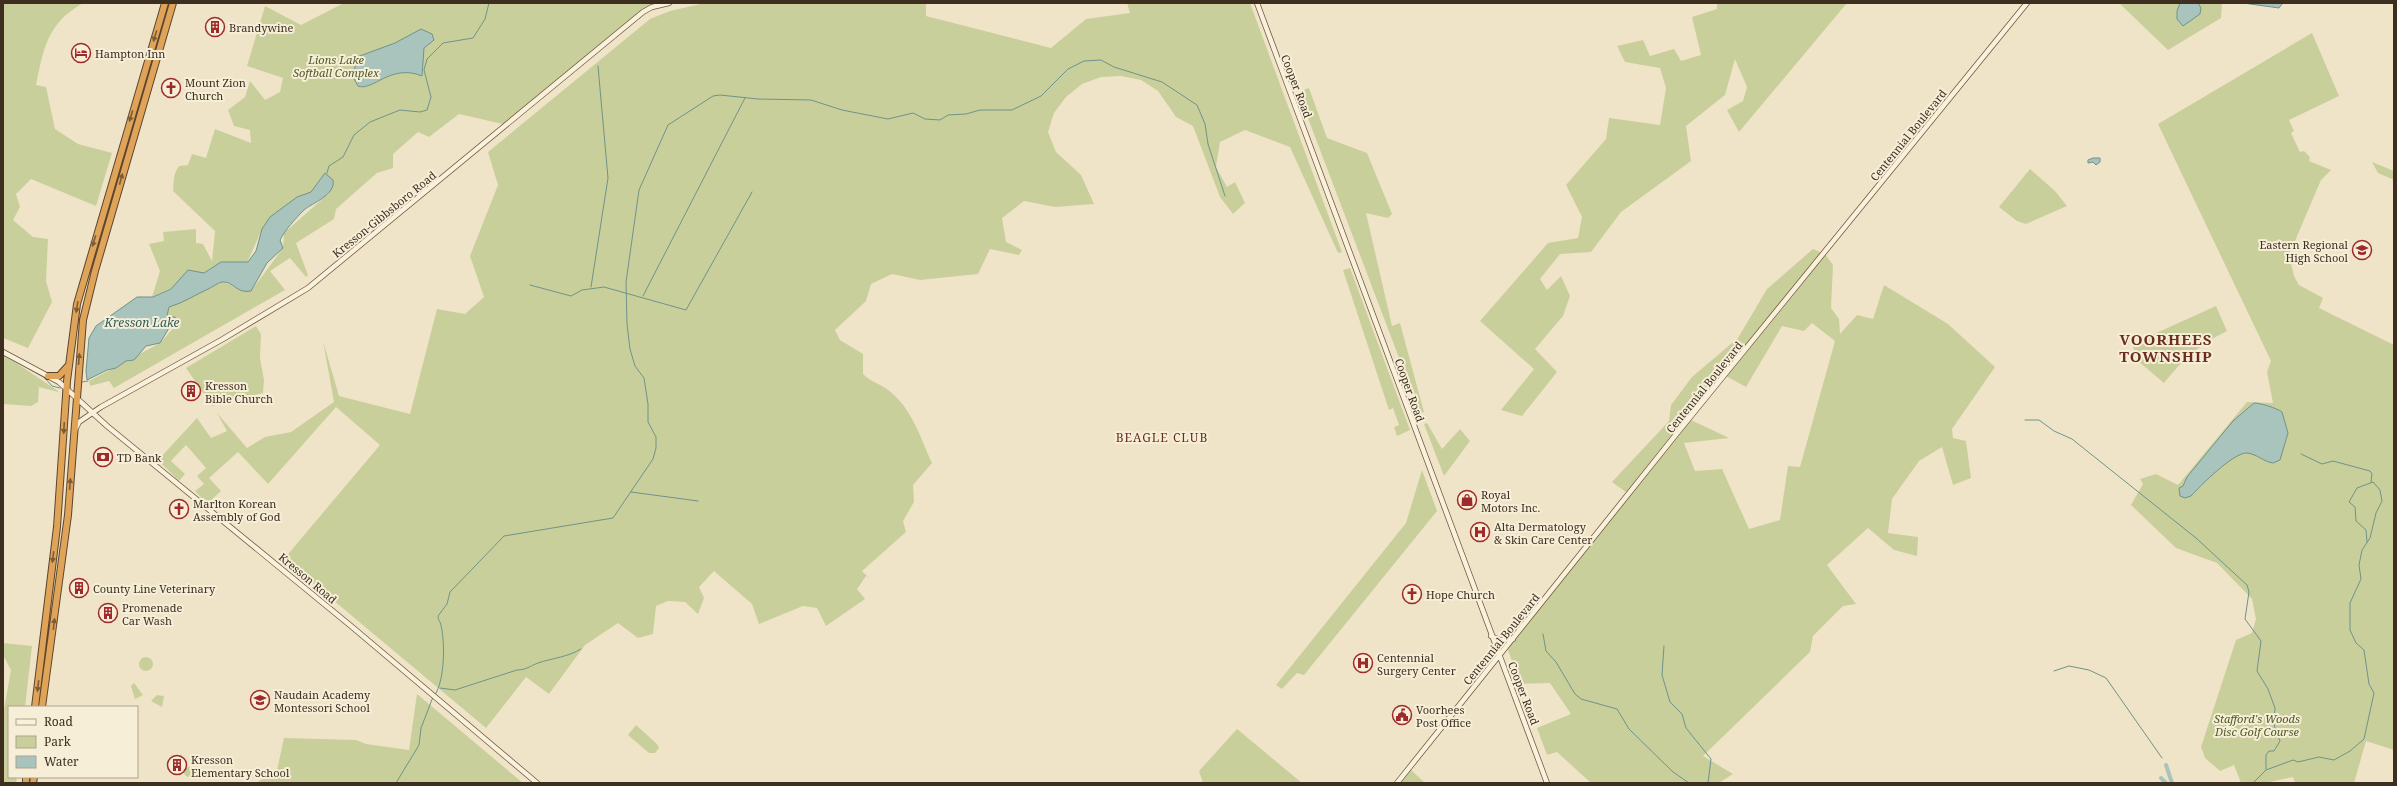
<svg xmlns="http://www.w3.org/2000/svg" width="2397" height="786" font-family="'Noto Serif',serif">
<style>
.green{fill:#c9cf9b;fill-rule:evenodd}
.water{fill:#a9c4bc;stroke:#6f938a}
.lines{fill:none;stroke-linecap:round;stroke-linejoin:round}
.stream{stroke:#6f938a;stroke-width:1}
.canal{stroke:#a9c4bc;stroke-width:4}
.secondary-casing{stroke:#6f573f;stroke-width:6}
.highway-casing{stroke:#5b4430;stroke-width:8}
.secondary{stroke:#faf1dc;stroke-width:4.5}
.highway{stroke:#e0a458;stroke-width:6}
.oneway{fill:#7e5d36}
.labels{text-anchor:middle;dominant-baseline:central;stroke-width:4;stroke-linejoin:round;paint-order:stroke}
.poi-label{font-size:11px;fill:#3d2e20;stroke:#f7eed8;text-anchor:start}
.park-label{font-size:11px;font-style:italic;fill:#4d5a26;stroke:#f7eed8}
.street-label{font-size:11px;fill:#3d2e20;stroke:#f7eed8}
.water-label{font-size:12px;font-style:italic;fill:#2f5d5a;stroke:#f7eed8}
.neighbourhood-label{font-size:12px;letter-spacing:1px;fill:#6b2e1e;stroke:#f7eed8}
.district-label{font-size:15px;font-weight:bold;letter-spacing:1px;fill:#6b2e1e;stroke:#f7eed8}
</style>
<rect width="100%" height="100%" fill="#f0e4c8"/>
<path class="green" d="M3,3H83C47,24 44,47 36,85L46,87L55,129L78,144L112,153L96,206L31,179L16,194L20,207L13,220L33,237L48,239L46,281L52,302L28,348L3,338Z
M344,3H669L652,7L507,125L459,114L429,137L418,132L393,154V168L377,173L336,209L334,219L296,243L308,275L306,277L290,258L270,271L285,290L114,388L109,381L90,386L89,381L160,343L176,325L175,317L167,316L170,306L222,282L251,291L283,248L284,233L329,193L325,173L311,192L280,210L262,229L247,263L221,262L204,273L152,297L160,271L149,244L164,241L163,232L196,229V243L203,244L212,261L215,231L173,191C174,181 173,174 179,166L188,165L192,154L206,158L215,129L251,143L250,130L234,126L228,110L245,97L250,81L265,100L280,92L283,78L247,66L265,6L301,25Z
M705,3H926V16L1051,48L1086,19L1130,13L1127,3H1250L1342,252L1338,253L1290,147L1245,130L1220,142L1216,167L1227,187L1235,182L1245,203L1233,214L1220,197L1193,126L1176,117L1158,91L1141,80L1121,76L1101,77L1082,84L1066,97L1054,113L1048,132L1056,152L1081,175L1094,204L1055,207L1024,201L1002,218L1006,242L1022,250L1019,255L990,249L978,274L920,280L892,274L871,284L866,301L835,330L840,340L863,354V374C872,383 884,385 893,394C913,412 921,439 932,463L913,485L914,502L903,521L906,532L862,571L869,578L866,576L857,589L865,599L826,626L817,608L803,606L759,624L752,604L714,571L699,587L704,598L698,614L685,602L668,601L656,606L653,634L638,638L618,623L585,645L549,694L526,677L486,728L284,559L380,445L336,407L268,484L238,452L209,478L221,491L207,504L195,491L204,484L197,476L206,468L186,445L171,461L185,474L179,481L158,460L197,418L211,438L227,431L217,413L247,448L265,437L291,432L334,402L323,341L339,396L410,414L437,309L465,314L484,297L470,256L498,185L488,152L650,19L670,11Z
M1717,3H1847L1739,132L1727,110L1743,101L1747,87L1735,59L1725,95L1686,126L1691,161L1621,212L1591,252L1560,254L1540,279L1547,290L1561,276L1570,296L1563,316L1535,349L1557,372L1522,416L1501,410L1534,369L1480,321L1548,243L1578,238L1582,217L1566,185L1606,139L1609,118L1660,125L1666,88L1660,68L1625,62L1617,46L1643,40L1650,56L1674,49L1681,61L1701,55L1692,17L1717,9Z
M2119,3H2222L2221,18L2168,50Z
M2312,33L2339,96L2289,120L2294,131L2291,133L2300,152L2304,151L2310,157L2309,161L2331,170L2321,180L2289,255L2294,276L2299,285L2323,298L2319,308L2394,345V750L2366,741L2354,783H2295L2293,777L2265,783H2241L2234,765L2220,771L2205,758L2201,747L2236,640L2252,633L2256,619L2252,599L2217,563L2176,548L2131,505L2143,484L2140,479L2156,474L2178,485L2247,402L2273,403L2267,372L2271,361L2158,124Z
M1309,88L1327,138L1367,153L1392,214L1388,218L1366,213L1392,326L1400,323L1424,412L1420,413L1298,92Z
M2372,162L2394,171V180L2378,173Z
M2030,169L2055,191L2067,206L2026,224L2017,221L1999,207Z
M1813,249L1825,254L1833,265L1831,308L1839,319L1840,334L1857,315L1873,319L1884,285L1948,324L1995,367L1952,429L1953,438L1966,441L1971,478L1953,485L1942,447L1919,461L1892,499L1888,533L1918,537L1917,556L1894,550L1868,528L1827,565L1856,604L1843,606L1813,636L1810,652L1703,756L1733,774L1719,783H1591L1557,752L1547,755L1537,728L1571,714L1550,683L1520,684L1507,647L1630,495L1612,482L1669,421L1671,405L1692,377L1738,338L1767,289ZM1812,323L1835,341L1800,467L1788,466L1780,520L1749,529L1722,469L1695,471L1684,443L1729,438L1691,420L1726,376L1746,387L1782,326L1804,331Z
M1350,268L1410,430L1397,436L1394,427L1399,425L1393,408L1389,410L1343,270Z
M2216,306L2227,331C2200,344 2182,360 2164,383L2138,361L2132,344Z
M256,326L261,334L260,358L264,380L263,393L212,406L186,368Z
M3,354L58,391V392L39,387L38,402L31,406L3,404Z
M1427,423L1442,449L1460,429L1470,441L1444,476L1424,424Z
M1422,470L1437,511L1304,675L1297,673L1282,689L1276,685L1406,523Z
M3,643L32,646L25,707H9V777H17L16,783H3V715L11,670L3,655Z
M139 664a7 7 0 1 1 14 0a7 7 0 1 1-14 0Z
M134,683L143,695L135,699L131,686Z
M417,694L523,783H256L277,770L284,738L356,740L366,744L409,750Z
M157,695L164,696L162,707L151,701Z
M636,725L657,744L659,748L655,753H649L628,735Z
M1237,729L1302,783H1203L1199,771Z
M184 772a5 5 0 1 1 10 0a5 5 0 1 1-10 0Z
M1409,768L1425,783H1397Z"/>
<path class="water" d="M2180,3H2198L2201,8L2200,14L2183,26L2177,19V11Z
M2243,3H2282V4L2279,8Z
M421,29L432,34L434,40L424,48L422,76C391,63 372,92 358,86L353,77L357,57L395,43Z
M2093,158H2100V162L2096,165L2093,162L2088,163V160Z
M325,173L333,180C336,195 312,203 304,210C296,218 285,230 280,240L283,248L267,263L251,291C236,294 234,281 222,282C217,283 213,287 208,289C195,295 183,303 169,307L167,316L175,317L176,325L169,328L160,343L146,346L134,360L126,361L116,368L107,370L87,380L86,371L89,338L96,326L137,297H153L171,289L188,270L204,273L221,262H248L256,251L262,229L270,217L297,197L311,192Z
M2254,403C2260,403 2277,408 2282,412L2288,433L2280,460L2273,463C2264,462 2257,454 2247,453C2234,452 2200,486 2191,496L2185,498L2180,496L2179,488L2183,486L2187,477L2233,421Z"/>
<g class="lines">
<path class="stream" d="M327,173L329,166L343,157L354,135L370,122L400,110L420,112L427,110L431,97L424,70L427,59L443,43L473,38L485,19L489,3
M530,285L571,296L582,290L604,287L686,310L752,192
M591,287L608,178L598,66
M643,296L745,98
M6,356L45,378L52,386L60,388
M82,382L88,381
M2025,420H2039L2054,431L2072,439L2196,538L2247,585L2249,592L2245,619L2261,641L2257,671L2268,689L2275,708L2274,725L2280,741L2274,751H2269L2266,755V769
M2301,454L2322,464L2333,461L2370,471L2372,474L2371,482
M631,492L698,501
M1543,634L1546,651L1556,662L1575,694L1581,699L1617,709L1629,729L1673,772L1689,783
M1664,646L1662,675L1670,702L1682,714L1686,728L1711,759L1708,783
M2054,671L2069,666L2089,670L2106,678L2162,758
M440,688L455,690L517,670C526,670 530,666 538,663C553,658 568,657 581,649
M435,695C445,679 445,643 441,625C440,621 438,620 438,616L447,604L450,592L504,536L613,518L653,459L656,448V437L648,422V404L644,378L635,366L630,349L627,324L626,282L639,190L668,125L713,96L720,95L758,99L811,100L842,110L888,119L913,113L925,119L940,120L948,115L966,114L980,110H1012L1041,96L1068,69L1084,61L1101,60L1114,67L1162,82L1197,105L1205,124L1208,144L1225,196
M396,783L419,745L421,728L433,697
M2253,783L2266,770L2293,760L2298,762L2319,757L2334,760L2350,751L2364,739L2374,693L2369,684L2364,650L2356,643L2350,630V603L2361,579L2359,565L2362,550L2370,538L2376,513L2382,501L2380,490L2373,482L2357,488L2349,502L2355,507L2356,521L2366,530L2367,542"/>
<path class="canal" d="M2166,765L2172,783
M2161,778L2166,783"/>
<defs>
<path id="secondary" d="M1257,3L1547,783
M3,352L59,382L107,426L351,626L537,783
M76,428L79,422L101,407L223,339L308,288L643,12L652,7L669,3
M1491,636L1500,640L1513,639
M1397,783L1678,432L2027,3"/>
<path id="highway" d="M48,376H59L68,366
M35,707L57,527L67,381L77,304L165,3
M42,707L68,515L83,320L95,271L173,3
M26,783V777
M33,783L34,777"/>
</defs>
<use href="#secondary" class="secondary-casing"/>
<use href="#highway" class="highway-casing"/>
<use href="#secondary" class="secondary"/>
<use href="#highway" class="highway"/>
</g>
<defs><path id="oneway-solid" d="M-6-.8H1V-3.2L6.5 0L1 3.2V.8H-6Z"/></defs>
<g class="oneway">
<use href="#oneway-solid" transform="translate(155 36) rotate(107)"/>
<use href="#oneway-solid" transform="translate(131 116) rotate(107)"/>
<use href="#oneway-solid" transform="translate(121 179) rotate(-75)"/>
<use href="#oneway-solid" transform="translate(94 241) rotate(107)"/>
<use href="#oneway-solid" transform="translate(77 307) rotate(99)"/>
<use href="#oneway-solid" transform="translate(79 359) rotate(-85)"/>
<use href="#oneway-solid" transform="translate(64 428) rotate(93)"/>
<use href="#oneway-solid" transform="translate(70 484) rotate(-86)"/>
<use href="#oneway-solid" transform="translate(53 557) rotate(97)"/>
<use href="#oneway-solid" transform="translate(54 624) rotate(-83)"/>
<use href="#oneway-solid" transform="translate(38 686) rotate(97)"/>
</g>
<defs>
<symbol id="building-ring" viewBox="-11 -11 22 22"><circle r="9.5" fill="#f7eed8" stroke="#9e2a2b" stroke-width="1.5"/><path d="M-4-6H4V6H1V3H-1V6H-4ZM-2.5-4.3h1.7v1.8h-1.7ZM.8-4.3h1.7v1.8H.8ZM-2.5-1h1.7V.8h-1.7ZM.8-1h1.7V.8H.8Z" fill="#9e2a2b"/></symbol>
<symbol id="hotel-ring" viewBox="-11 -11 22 22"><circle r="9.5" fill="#f7eed8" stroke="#9e2a2b" stroke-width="1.5"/><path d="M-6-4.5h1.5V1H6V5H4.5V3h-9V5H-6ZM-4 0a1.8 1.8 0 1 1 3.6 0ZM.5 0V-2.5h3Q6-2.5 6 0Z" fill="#9e2a2b"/></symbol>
<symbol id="church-ring" viewBox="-11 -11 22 22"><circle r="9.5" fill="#f7eed8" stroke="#9e2a2b" stroke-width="1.5"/><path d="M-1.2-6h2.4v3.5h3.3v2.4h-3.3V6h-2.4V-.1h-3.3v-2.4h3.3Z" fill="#9e2a2b"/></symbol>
<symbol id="school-ring" viewBox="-11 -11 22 22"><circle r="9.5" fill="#f7eed8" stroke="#9e2a2b" stroke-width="1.5"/><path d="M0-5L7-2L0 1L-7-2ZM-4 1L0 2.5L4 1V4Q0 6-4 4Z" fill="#9e2a2b"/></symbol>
<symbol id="bank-ring" viewBox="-11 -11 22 22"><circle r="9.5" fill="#f7eed8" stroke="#9e2a2b" stroke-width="1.5"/><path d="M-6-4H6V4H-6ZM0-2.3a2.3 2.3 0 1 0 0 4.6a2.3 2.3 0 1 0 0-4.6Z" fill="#9e2a2b"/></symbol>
<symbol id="shop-ring" viewBox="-11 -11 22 22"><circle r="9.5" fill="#f7eed8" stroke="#9e2a2b" stroke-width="1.5"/><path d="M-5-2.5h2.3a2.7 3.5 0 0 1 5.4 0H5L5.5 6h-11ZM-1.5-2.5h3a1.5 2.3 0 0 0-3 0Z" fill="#9e2a2b"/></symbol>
<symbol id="hospital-ring" viewBox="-11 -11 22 22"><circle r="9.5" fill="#f7eed8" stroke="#9e2a2b" stroke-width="1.5"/><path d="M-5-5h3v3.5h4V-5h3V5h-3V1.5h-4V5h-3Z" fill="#9e2a2b"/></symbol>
<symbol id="civic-ring" viewBox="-11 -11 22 22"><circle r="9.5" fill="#f7eed8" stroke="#9e2a2b" stroke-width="1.5"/><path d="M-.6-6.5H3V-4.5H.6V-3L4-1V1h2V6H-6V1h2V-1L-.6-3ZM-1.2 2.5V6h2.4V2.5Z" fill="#9e2a2b"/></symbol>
</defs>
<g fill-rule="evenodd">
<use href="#building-ring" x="204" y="16" width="22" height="22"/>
<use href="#hotel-ring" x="70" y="42" width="22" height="22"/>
<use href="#church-ring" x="160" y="77" width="22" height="22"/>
<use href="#school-ring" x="2351" y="239" width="22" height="22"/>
<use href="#building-ring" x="180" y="380" width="22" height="22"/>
<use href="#bank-ring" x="92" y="446" width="22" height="22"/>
<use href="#shop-ring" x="1456" y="489" width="22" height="22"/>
<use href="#church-ring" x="168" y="498" width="22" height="22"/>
<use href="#hospital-ring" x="1469" y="521" width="22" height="22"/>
<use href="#building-ring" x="68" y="577" width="22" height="22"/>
<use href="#church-ring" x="1401" y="583" width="22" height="22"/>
<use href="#building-ring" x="97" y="602" width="22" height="22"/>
<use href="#hospital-ring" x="1352" y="652" width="22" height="22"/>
<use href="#school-ring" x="249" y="689" width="22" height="22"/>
<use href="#civic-ring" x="1391" y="704" width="22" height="22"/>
<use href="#building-ring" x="166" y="754" width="22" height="22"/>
</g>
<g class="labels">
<g class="poi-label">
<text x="229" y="27">Brandywine</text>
<text x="95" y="53">Hampton Inn</text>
<text x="185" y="82">Mount Zion<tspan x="185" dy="13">Church</tspan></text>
<text x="2348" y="244" text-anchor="end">Eastern Regional<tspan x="2348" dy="13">High School</tspan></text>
<text x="205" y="385">Kresson<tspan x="205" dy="13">Bible Church</tspan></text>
<text x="117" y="457">TD Bank</text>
<text x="1481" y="494">Royal<tspan x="1481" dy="13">Motors Inc.</tspan></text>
<text x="193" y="503">Marlton Korean<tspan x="193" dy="13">Assembly of God</tspan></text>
<text x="1494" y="526">Alta Dermatology<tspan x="1494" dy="13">&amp; Skin Care Center</tspan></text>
<text x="93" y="588">County Line Veterinary</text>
<text x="1426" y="594">Hope Church</text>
<text x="122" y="607">Promenade<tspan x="122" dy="13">Car Wash</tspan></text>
<text x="1377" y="657">Centennial<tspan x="1377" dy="13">Surgery Center</tspan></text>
<text x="274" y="694">Naudain Academy<tspan x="274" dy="13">Montessori School</tspan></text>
<text x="1416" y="709">Voorhees<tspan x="1416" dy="13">Post Office</tspan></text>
<text x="191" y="759">Kresson<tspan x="191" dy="13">Elementary School</tspan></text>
</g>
<g class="park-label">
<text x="336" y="59">Lions Lake<tspan x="336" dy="13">Softball Complex</tspan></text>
<text x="2257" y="718">Stafford's Woods<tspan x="2257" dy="13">Disc Golf Course</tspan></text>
</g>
<g class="street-label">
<text transform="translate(1297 86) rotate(69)">Cooper Road</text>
<text transform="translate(1908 135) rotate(-51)">Centennial Boulevard</text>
<text transform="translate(384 214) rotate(-39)">Kresson-Gibbsboro Road</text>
<text transform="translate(1704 387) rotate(-51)">Centennial Boulevard</text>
<text transform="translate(1410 390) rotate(70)">Cooper Road</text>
<text transform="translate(308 578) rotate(40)">Kresson Road</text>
<text transform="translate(1501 639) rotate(-51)">Centennial Boulevard</text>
<text transform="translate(1524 693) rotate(69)">Cooper Road</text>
</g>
<g class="water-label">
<text x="142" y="322">Kresson Lake</text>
</g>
<g class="neighbourhood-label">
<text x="1162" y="437">BEAGLE CLUB</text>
</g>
<g class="district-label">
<text x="2166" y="339">VOORHEES<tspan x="2166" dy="17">TOWNSHIP</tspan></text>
</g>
</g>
<rect width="2397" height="786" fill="none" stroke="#3d2e20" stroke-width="8"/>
<rect x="8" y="706" width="130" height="72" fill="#f7eed8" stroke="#ada18e"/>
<rect x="16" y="719" width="20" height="6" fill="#faf1dc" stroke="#ada18e"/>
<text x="44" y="726" font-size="12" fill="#3d2e20">Road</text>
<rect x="16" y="736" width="20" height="12" fill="#c9cf9b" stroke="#ada18e"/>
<text x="44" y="746" font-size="12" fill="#3d2e20">Park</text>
<rect x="16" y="756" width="20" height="12" fill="#a9c4bc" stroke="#ada18e"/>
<text x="44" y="766" font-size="12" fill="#3d2e20">Water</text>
</svg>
